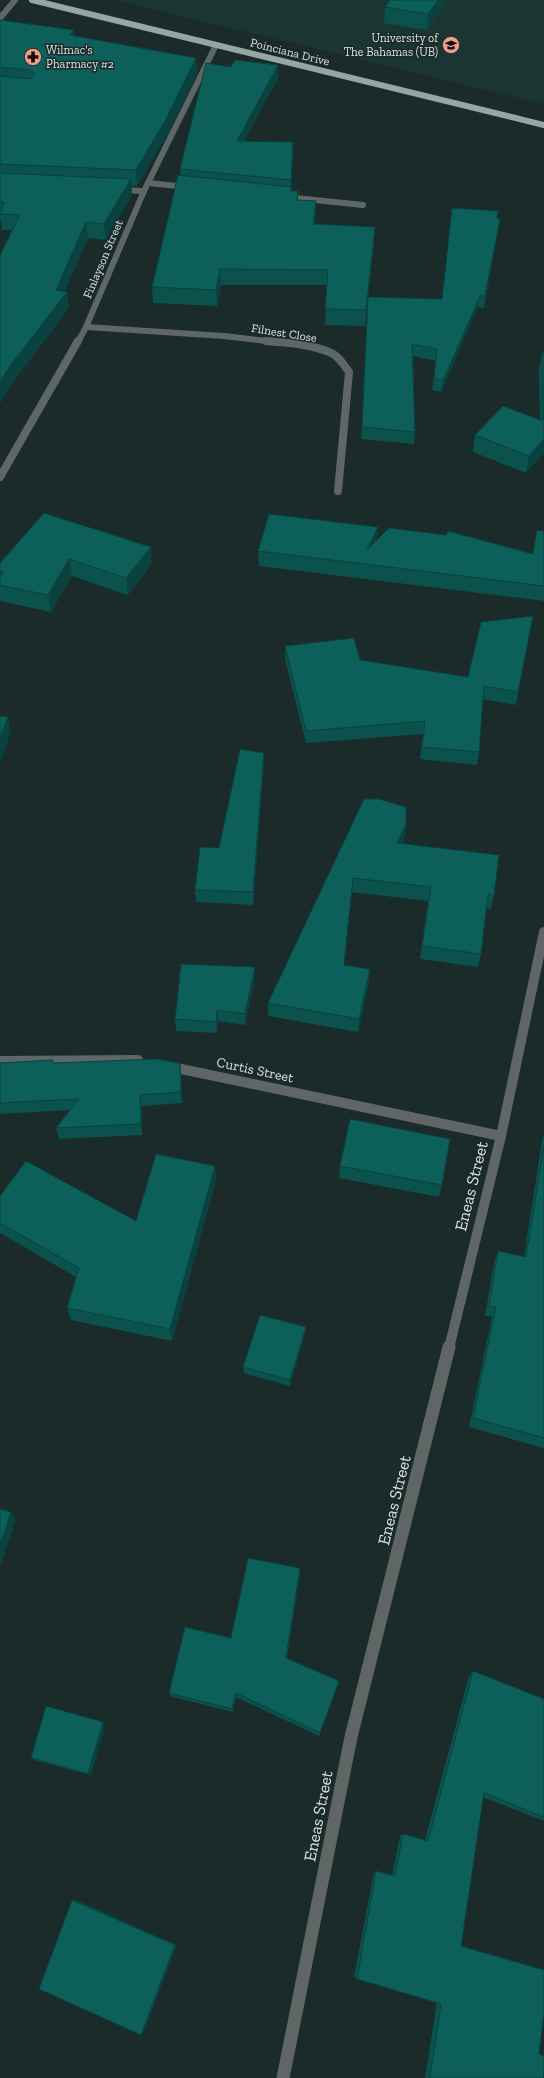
<svg xmlns="http://www.w3.org/2000/svg" width="544" height="2078" font-family="'Zilla Slab',serif">
<style>
.built{fill:#1a3532}
.lines{fill:none;stroke-linecap:round;stroke-linejoin:round}
.service-far1{stroke:#5f6766;stroke-width:6}
.service{stroke:#5f6766;stroke-width:8}
.minor-far3{stroke:#5f6766;stroke-width:6}
.minor-far2{stroke:#5f6766;stroke-width:8}
.minor-far1{stroke:#5f6766;stroke-width:10}
.minor{stroke:#5f6766;stroke-width:13}
.primary{stroke:#95a6a4;stroke-width:6}
.wall{fill:#0b524d}
.shaded-wall{fill:#09423e}
.building{fill:#0d5f59;stroke:#09423e}
.labels{text-anchor:middle;dominant-baseline:central;stroke-width:3;stroke-linejoin:round;paint-order:stroke}
.far-poi-label{font-size:12px;fill:#d8e2e1;stroke:#1a2b29;text-anchor:end}
.far-street-label{font-size:12px;fill:#d8e2e1;stroke:#1a2b29}
.street-label{font-size:14px;fill:#d8e2e1;stroke:#1a2b29}
.near-street-label{font-size:17px;fill:#d8e2e1;stroke:#1a2b29}
</style>
<rect width="100%" height="100%" fill="#1a2b29"/>
<path class="built" d="M115,0H544V104Z"/>
<g class="lines">
<path class="service-far1" d="M0,18L15,0
M148,183L188,187
M286,197L363,205
M86,327L224,336L275,342"/>
<path class="service" d="M266,341C286,343 310,344 329,352C338,355 344,365 349,372L338,491"/>
<path class="minor-far3" d="M118,190L144,191
M78,342L86,327L144,191L216,45"/>
<path class="minor-far2" d="M0,477L78,341"/>
<path class="minor-far1" d="M0,1061L138,1060
M167,1066L501,1136
M449,1348L501,1136L544,932"/>
<path class="minor" d="M283,2078L351,1737L449,1347"/>
<path class="primary" d="M32,0L544,125"/>
</g>
<path class="wall" d="M447,0L427,30L384,23L385,7Z
M0,20L74,30V36L196,58L197,74L167,135L137,186H131L132,195L106,240L88,238L65,291L69,308L13,382L0,403V255L12,230H2L0,218Z
M278,65V78L244,141L293,155L291,191H298V200L316,201L315,224L374,242L368,297L442,299L497,219L498,231L484,308L478,307L441,392L432,390L436,361L413,356L415,432L414,444L361,439L368,301L365,326L325,325L327,285H221L217,306L153,303L152,287L181,176L180,169L231,67Z
M542,353H544V453L526,473L473,452L475,435L540,420L539,370Z
M44,513L152,564L128,595L72,576L51,612L0,601V563Z
M544,531V601L259,566L258,551L377,541L532,554Z
M533,616L516,705L483,699L479,752L477,765L420,759L423,734L306,743L285,659V646L360,660L468,677Z
M264,753V765L253,905L196,902L195,890L219,848Z
M364,799L406,824L404,839L402,844L494,895L491,909H486L481,954L478,967L420,959L428,901L351,892L344,965L369,983L358,1032L268,1016V1003Z
M255,978L245,1025L218,1021L217,1033L176,1031L175,1019Z
M0,1063L180,1064L182,1103L142,1106V1135L59,1139L56,1128L70,1110L0,1114Z
M544,1135V1448L469,1427L492,1317L485,1316L494,1263L498,1251L524,1257L542,1140Z
M215,1166L216,1180L172,1341L71,1320L67,1308L76,1277L0,1233V1196L136,1221Z
M340,1166L442,1185L439,1197L339,1178Z
M306,1327L305,1333L290,1386L244,1373L243,1367Z
M300,1573L287,1658L338,1684L319,1736L236,1697L233,1712L170,1696L169,1693L231,1638Z
M473,1671L544,1699V1821L483,1797L461,1946L539,2053L543,2078H425L437,2002L357,1979L354,1977L374,1872L376,1871L392,1876L400,1836L403,1834L425,1840L469,1676Z
M105,1724L91,1775L34,1760L31,1758Z"/>
<path class="shaded-wall" d="M438,0H447L427,30L428,14Z
M74,30L75,45L70,35Z
M196,58L197,74L167,135L137,186L136,170Z
M278,65V78L237,154V141Z
M293,142V155L291,193V180Z
M131,179L132,195L106,240L104,224Z
M316,201L315,216L313,239V224Z
M500,219L498,231L484,308L485,296Z
M86,222L88,238L62,298L67,292L69,308L13,382L0,403V382L56,290Z
M375,227L374,242L365,326L366,310Z
M220,269L221,285L217,306L216,290Z
M480,296L478,307L441,392L443,381Z
M544,439V453L526,473L529,456Z
M378,527L377,541L366,565L367,550Z
M151,547L152,564L128,595L126,578Z
M69,559L72,576L51,612L48,595Z
M8,717L11,732L0,764V738Z
M264,753V765L253,905V892Z
M406,824L404,839L396,857L397,843Z
M255,967V978L245,1025V1014Z
M370,969L369,983L358,1032L359,1019Z
M217,1010L218,1021L217,1033L216,1022Z
M180,1064L181,1075L182,1103L181,1092Z
M140,1095L142,1106V1135L141,1124Z
M215,1166L216,1180L172,1341L170,1329Z
M306,1327L305,1333L290,1386V1380Z
M11,1512L16,1519L0,1568V1545Z
M236,1693V1697L233,1712L232,1709Z
M103,1722L105,1724L91,1775L88,1774Z
M72,1900H77L177,1945L144,2032L141,2035Z"/>
<path class="building" d="M390,0H438L428,14L385,7Z
M0,20L74,30L70,35L196,58L166,119L136,170L0,164V76L30,79L33,77L34,73L30,70L0,67Z
M235,60L278,65L237,141L293,142L291,180L180,169L206,63L231,67Z
M0,173L131,179L104,224L86,222L56,290L67,292L10,366L0,382V255L20,215L0,214L4,202H0Z
M178,175L291,187V191H298L297,200L316,201L313,224L375,227L366,310L325,309L328,270L220,269L216,290L152,287Z
M452,208L498,211L497,219H500L485,296H480L443,381L434,378L437,349L412,344L415,432L362,427L368,297L442,299Z
M542,353H544V439L529,456L475,435L503,406L543,421Z
M44,513L151,547L126,578L69,559L48,595L0,585V578L4,572L0,571V563Z
M269,514L378,527L367,550L389,528L446,535L448,531L533,554L537,530L544,531V586L258,551Z
M533,616L518,692L484,686L479,752L422,747L425,721L306,731L285,646L354,638L360,660L468,677L481,622Z
M0,716L8,717L0,738Z
M240,749L264,753L253,892L195,890L200,847L219,848Z
M364,799H379L406,807V824L397,843L499,855L494,895L488,894L481,954L422,946L431,887L353,878L344,965L370,969L359,1019L268,1003Z
M181,964L255,967L245,1014L217,1010L216,1022L175,1019Z
M158,1059L180,1064L181,1092L140,1095L141,1124L56,1128L79,1099L0,1103V1063L53,1060V1063Z
M350,1119L450,1139L442,1185L340,1166Z
M544,1145V1438L473,1418L496,1307L489,1306L498,1251L526,1257Z
M156,1154L215,1166L170,1329L67,1308L79,1268L0,1223V1196L26,1161L136,1221Z
M260,1315L306,1327L290,1380L243,1367Z
M0,1509L11,1512L0,1545Z
M248,1558L300,1568L286,1658L339,1681L320,1733L236,1693L232,1709L169,1693L185,1627L231,1638Z
M473,1671L544,1699V1817L484,1793L461,1946L544,1970V2012L539,2054L544,2056V2071L543,2078H430L441,2004L357,1979L376,1871L395,1876L403,1834L428,1841Z
M46,1706L103,1722L88,1774L31,1758Z
M72,1900L175,1945L141,2035L39,1989Z"/>
<defs>
<symbol id="university-disc" viewBox="-11 -11 22 22"><circle r="9.5" fill="#f49d8c" stroke="#1a2b29"/><path d="M0-5L7-2L0 1L-7-2ZM-4 1L0 2.5L4 1V4Q0 6-4 4Z" fill="#111"/></symbol>
<symbol id="pharmacy-disc" viewBox="-11 -11 22 22"><circle r="9.5" fill="#f49d8c" stroke="#1a2b29"/><path d="M-2-6h4v4h4v4h-4v4h-4v-4h-4v-4h4Z" fill="#111"/></symbol>
</defs>
<g fill-rule="evenodd">
<use href="#university-disc" x="441" y="35" width="20" height="20"/>
<use href="#pharmacy-disc" x="23" y="47" width="20" height="20"/>
</g>
<g class="labels">
<g class="far-poi-label">
<text x="438" y="38">University of<tspan x="438" dy="14">The Bahamas (UB)</tspan></text>
<text x="46" y="50" text-anchor="start">Wilmac's<tspan x="46" dy="14">Pharmacy #2</tspan></text>
</g>
<g class="far-street-label">
<text transform="translate(290 52) rotate(14)">Poinciana Drive</text>
<text transform="translate(103 259) rotate(-67)">Finlayson Street</text>
<text transform="translate(284 333) rotate(9)">Filnest Close</text>
</g>
<g class="street-label">
<text transform="translate(255 1070) rotate(12)">Curtis Street</text>
</g>
<g class="near-street-label">
<text transform="translate(471 1186) rotate(-76)">Eneas Street</text>
<text transform="translate(394 1500) rotate(-76)">Eneas Street</text>
<text transform="translate(318 1816) rotate(-79)">Eneas Street</text>
</g>
</g>
</svg>
